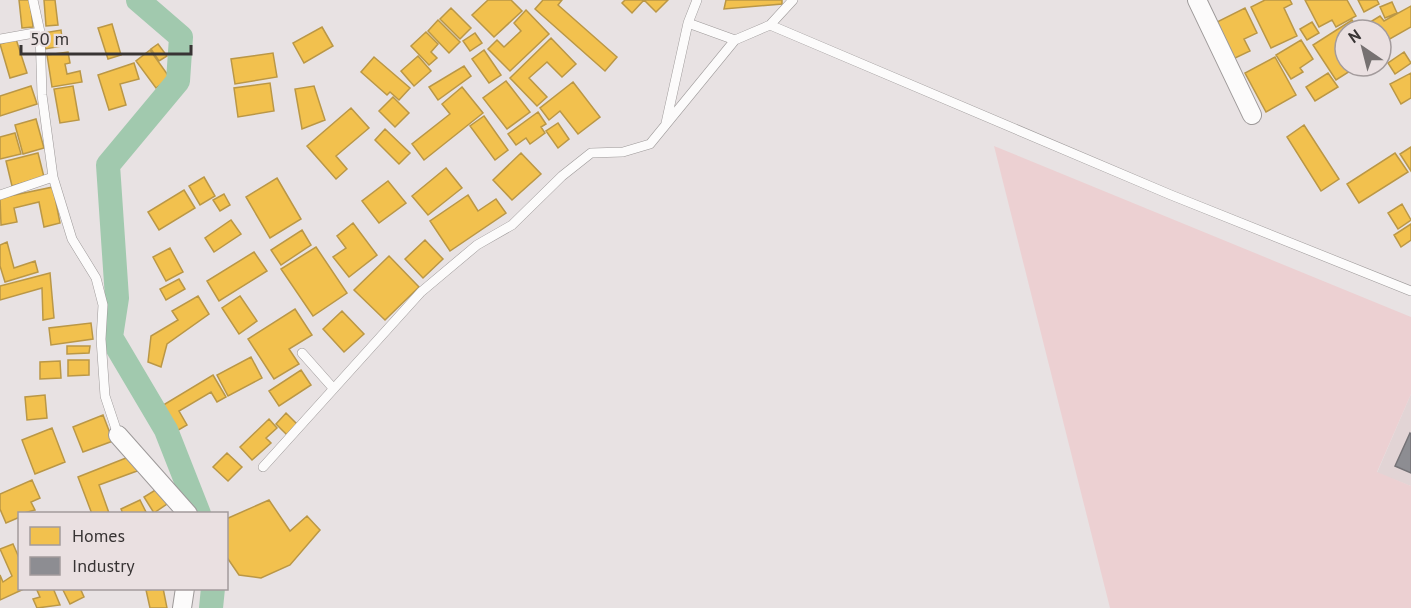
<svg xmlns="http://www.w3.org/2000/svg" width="1411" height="608" font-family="'PT Sans',sans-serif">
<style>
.built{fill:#e2d4d5}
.green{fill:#ecd0d2}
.homes{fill:#f2c14e;stroke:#ba9746;stroke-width:1.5}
.industry{fill:#8d8d92;stroke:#747276;stroke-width:1.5}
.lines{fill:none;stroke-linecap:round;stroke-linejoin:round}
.canal{stroke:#a1c9ae;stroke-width:24}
.lane-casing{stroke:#9d9999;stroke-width:10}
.street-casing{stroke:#9d9999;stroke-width:20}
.lane{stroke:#fcfbfb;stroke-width:9}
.street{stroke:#fcfbfb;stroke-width:18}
</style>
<rect width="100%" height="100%" fill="#e8e2e3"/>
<path class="built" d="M1411,394V486L1377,473Z"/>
<path class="green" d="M994,146L1411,317V394L1377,472L1411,486V608H1110Z"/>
<path class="homes" d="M19,0H30L33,27L22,28Z
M44,0H55L58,25L46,26Z
M488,0H511L522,11L494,37L472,15Z
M543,0H562L558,5L617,57L605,71L535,9Z
M625,0H668L656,12L644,0L632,13L622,3Z
M726,0H782V4L724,9Z
M1265,0H1290L1292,4L1284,8L1297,36L1271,48L1251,7Z
M1305,0H1347L1356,16L1336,27L1332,20L1319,27Z
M1358,0H1377L1379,4L1364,12Z
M1392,2L1397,13L1385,18L1380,7Z
M1411,6V27L1381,44V30H1371L1367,24L1380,16L1384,21Z
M451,8L471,28L460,39L440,19Z
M1245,8L1257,33L1244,39L1250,51L1233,59L1215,23Z
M526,10L549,34L510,71L488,49L497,40L504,47L521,31L514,23Z
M438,20L460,42L449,53L428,31Z
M1352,20L1359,30H1345V66H1358L1336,80L1313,45Z
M1312,22L1319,33L1307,40L1300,29Z
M112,24L121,55L108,59L98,28Z
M322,27L333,46L304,63L293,43Z
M61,30L63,46L45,49L43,33Z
M426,32L438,44L431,52L437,58L429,65L411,46Z
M475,33L482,43L470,51L463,41Z
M551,38L576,64L562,77L547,62L529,78L547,97L537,106L510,78Z
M16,39L27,73L10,78L0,44Z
M1301,40L1313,59L1300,68L1303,72L1291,79L1276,55Z
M158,44L167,56L159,61L151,49Z
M150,50L170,78L156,88L136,61Z
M484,50L501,75L489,83L472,59Z
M68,52L70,63L65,64L67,74L80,71L82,82L52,87L47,55Z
M1404,52L1411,63L1395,74L1388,63Z
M273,53L277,77L235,84L231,59Z
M418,56L431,71L414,86L401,71Z
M374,57L410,88L399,100L390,92L387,95L361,72Z
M1275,57L1296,95L1266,112L1245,73Z
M134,63L139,79L120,84L126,105L109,110L98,75Z
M464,66L471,76L438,100L429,87Z
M1328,73L1338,87L1315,101L1306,87Z
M1411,73V98L1401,104L1390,84Z
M506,81L530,112L507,129L483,98Z
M573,82L600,117L578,134L560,111L549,120L540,108Z
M270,83L274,111L238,117L234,88Z
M31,86L37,104L0,116V96Z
M73,86L79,120L60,123L54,89Z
M314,86L325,120L302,129L295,89Z
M462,87L483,113L424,160L412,144L450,114L442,104Z
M393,97L409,113L395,127L379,111Z
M351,108L369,128L336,156L347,169L336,179L307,146Z
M538,112L546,124L541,127L545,133L530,144L526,138L516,145L508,134Z
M484,116L508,150L495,160L470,126Z
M36,119L44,148L23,154L15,125Z
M558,123L569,139L558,148L546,131Z
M1304,125L1339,179L1321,191L1287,137Z
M385,129L410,153L399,164L375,140Z
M15,133L21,154L0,159V137Z
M1411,147V171L1400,154Z
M38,153L44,177L12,186L6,161Z
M521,153L541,174L512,200L493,180Z
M1395,153L1408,172L1359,203L1347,184Z
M446,168L462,188L428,215L412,196Z
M204,177L215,196L200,205L189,186Z
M277,178L301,219L270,238L246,197Z
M388,181L406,203L379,223L362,201Z
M53,187L60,223L44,227L39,202L14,208L17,222L1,225L0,198Z
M184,190L195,208L159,230L148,212Z
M224,194L230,205L220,211L213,200Z
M468,195L478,211L496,199L506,213L450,251L430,221Z
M1402,204L1411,220L1398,229L1388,213Z
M231,220L241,234L214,252L205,238Z
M353,223L377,255L349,277L333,257L346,248L337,236Z
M1411,224V240L1401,247L1394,235Z
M302,230L311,245L281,265L271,250Z
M425,240L443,259L423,278L405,259Z
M7,242L14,268L35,261L38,272L5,282L0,266V245Z
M316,247L347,293L313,316L281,269Z
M170,248L183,272L166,281L153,257Z
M254,252L267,271L219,301L207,281Z
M389,256L419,287L385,320L354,290Z
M50,273L54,318L43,320L42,288L0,300V286Z
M179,279L185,289L166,300L160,289Z
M198,296L209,314L167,344L161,367L148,362L151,336L178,320L172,311Z
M240,296L257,321L239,334L222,308Z
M295,309L312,335L289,349L299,364L274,379L248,339Z
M342,311L364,334L344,352L323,329Z
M91,323L93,339L51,345L49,328Z
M67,346H90L89,353L67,354Z
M251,357L262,378L228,396L217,375Z
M68,360H89V375L68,376Z
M60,361L61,378L40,379V362Z
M301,370L311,385L279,406L269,391Z
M213,375L226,397L217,402L211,392L179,411L187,425L175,432L160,407Z
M45,395L47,418L27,420L25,397Z
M286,413L297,424L287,435L276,424Z
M103,415L113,441L83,452L73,427Z
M269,419L277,428L266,438L271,443L252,460L240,447Z
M52,428L65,462L35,474L22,440Z
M227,453L242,467L228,481L213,467Z
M131,456L137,471L99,485L109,513L92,514L78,477Z
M32,480L40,498L31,502L35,510L20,514V517L6,523L0,509V494Z
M157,489L167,504L154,513L144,497Z
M140,500L147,514H123L121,509Z
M269,500L290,531L307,516L320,530L290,565L261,578L239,575L226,556V519Z
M13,544L20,560V588H26L0,600V575L3,582L12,576L0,549Z
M36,588H53L60,605L37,608L33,599L40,597Z
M62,588H80L84,597L70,604Z
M163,588L167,608H150L146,590Z"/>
<path class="industry" d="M1410,433L1411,434V473L1395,466Z"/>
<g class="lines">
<path class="canal" d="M138,0L181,37L178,81L108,165L117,298L111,337L166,430L199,514
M211,608L213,588"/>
<defs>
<path id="lane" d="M33,0L40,32L42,95L53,177L72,239L96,278L103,305L101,339L105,396L118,435
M688,23L735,40
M770,25L1171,195L1411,291
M0,39L40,32
M666,123L688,23L697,0
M0,195L53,177
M302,353L333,388
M263,467L421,292L477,245L512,225L562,176L591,153L623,152L650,144L735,40L770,25L793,0"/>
<path id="street" d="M1197,0L1252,115
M118,435L188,514
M182,608L185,588"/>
</defs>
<use href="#lane" class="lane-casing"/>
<use href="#street" class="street-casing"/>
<use href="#lane" class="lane"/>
<use href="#street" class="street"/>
</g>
<rect x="18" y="512" width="210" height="78" fill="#eae0e1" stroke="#a39b9c" stroke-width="1.5"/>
<rect x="30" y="527" width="30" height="18" fill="#f2c14e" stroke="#a39b9c" stroke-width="1.5"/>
<text x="72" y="542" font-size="18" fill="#383434">Homes</text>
<rect x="30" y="557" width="30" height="18" fill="#8d8d92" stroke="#a39b9c" stroke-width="1.5"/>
<text x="72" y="572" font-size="18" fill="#383434">Industry</text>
<g transform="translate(1363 48) rotate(325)"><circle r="28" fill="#eae0e1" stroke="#a39b9c" stroke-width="1.5"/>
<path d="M0-4.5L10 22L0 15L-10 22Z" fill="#767171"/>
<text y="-9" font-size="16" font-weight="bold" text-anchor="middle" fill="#383434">N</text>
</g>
<path d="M21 45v9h170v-9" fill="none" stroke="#383434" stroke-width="3"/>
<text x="30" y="45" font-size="18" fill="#383434" stroke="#eae0e1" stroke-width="4.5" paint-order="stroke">50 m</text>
</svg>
